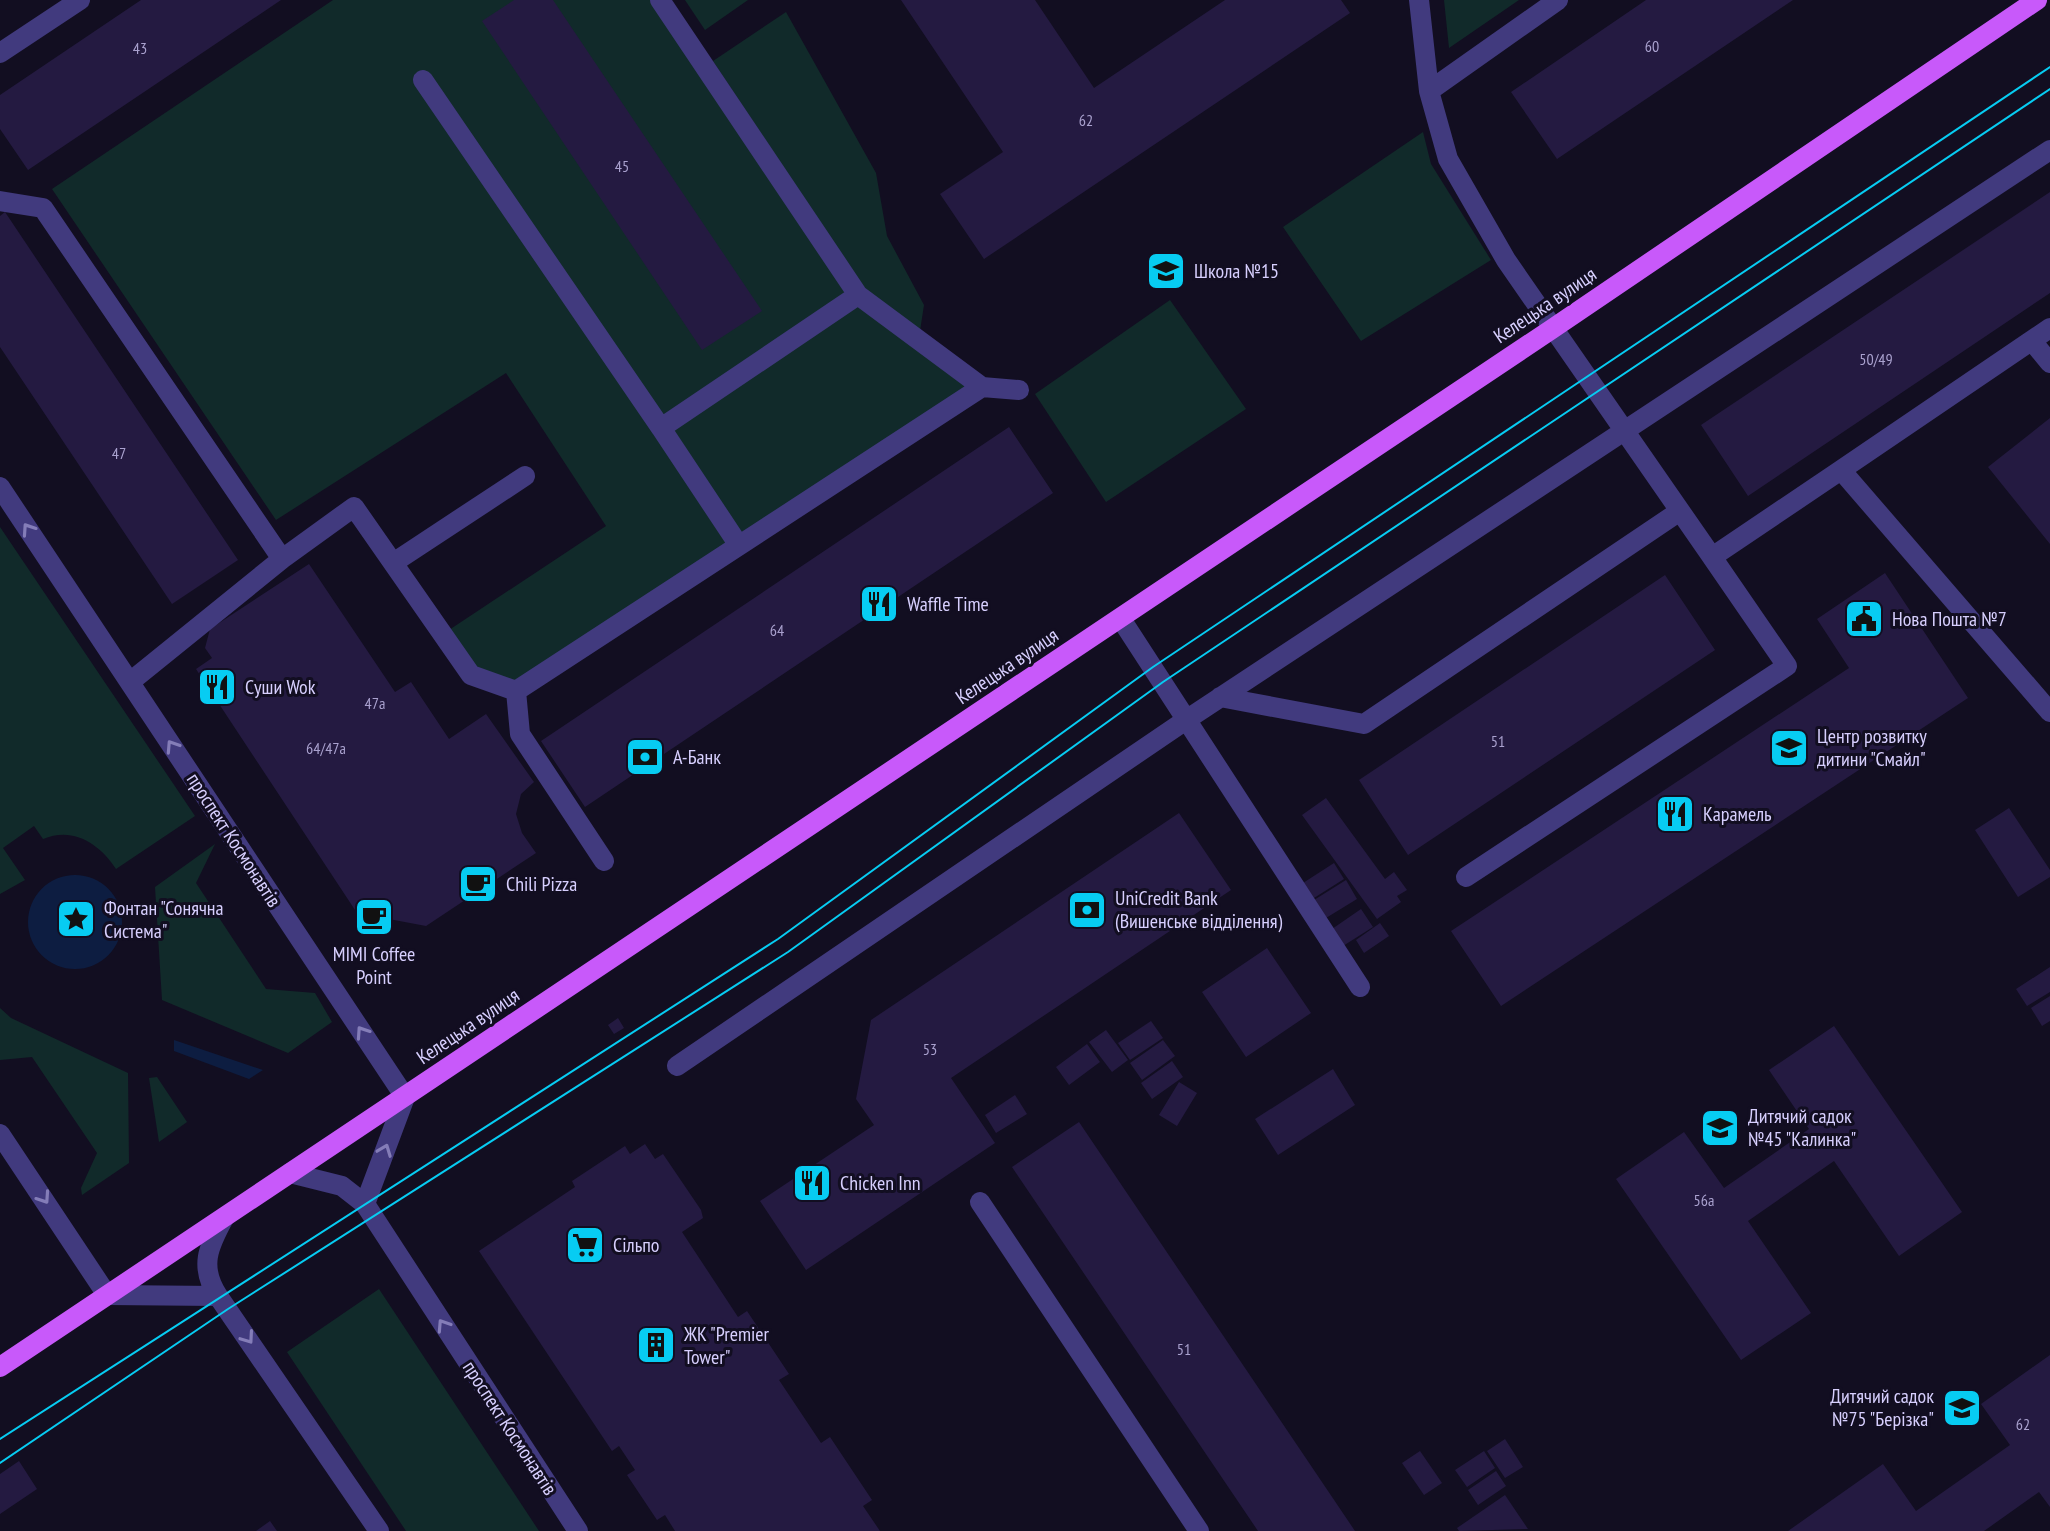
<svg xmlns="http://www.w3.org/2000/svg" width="2050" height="1531" font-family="'PT Sans Narrow',sans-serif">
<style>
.green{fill:#112a2a}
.water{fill:#0d1d41}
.building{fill:#241a41}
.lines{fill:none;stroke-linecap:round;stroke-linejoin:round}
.minor{stroke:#413a7e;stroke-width:20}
.major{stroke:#c859fa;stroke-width:20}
.tram{stroke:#07ccf2;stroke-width:2}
.oneway{stroke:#847db8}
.labels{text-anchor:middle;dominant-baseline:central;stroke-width:6;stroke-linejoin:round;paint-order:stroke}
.number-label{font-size:16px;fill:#aaa2cf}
.poi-label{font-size:20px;fill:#d7cffe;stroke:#120e21;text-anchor:start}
.street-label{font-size:20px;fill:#d7cffe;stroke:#120e21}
</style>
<rect width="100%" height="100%" fill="#120e21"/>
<path class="green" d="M333,0H659L858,295L982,387L516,691L471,675L443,634L606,526L506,373L276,520L52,189Z
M685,0H748L705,30Z
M1444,0H1519L1449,48Z
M786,12L876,173L887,236L924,305L920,331L864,288L713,61Z
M1423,132L1431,164L1491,260L1361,341L1283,227Z
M1170,300L1246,409L1106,502L1035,394Z
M0,527L195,816L116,869C100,844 73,826 43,839L34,826L3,848L25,880L0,894Z
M215,844L196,883L266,989L315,993L332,1022L288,1053L162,1000L155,887Z
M0,1008L11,1018L128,1073L129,1163L82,1195L81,1188L97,1153L32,1057L0,1060Z
M157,1077L187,1122L159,1142L149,1078Z
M379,1289L539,1531H406L287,1352Z"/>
<path class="water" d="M28 922a47 47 0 1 1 94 0a47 47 0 1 1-94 0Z
M174,1040L263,1070L249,1079L174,1051Z"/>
<path class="building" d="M141,0H281L28,170L0,129V95Z
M514,0H553L762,311L702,350L482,21Z
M901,0H1035L1094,88L1225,0H1341L1350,13L984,259L940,194L1003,152Z
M1646,0H1793L1557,159L1511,92Z
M2050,192V293L1748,496L1701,425Z
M5,212L238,560L172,604L0,347V216Z
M2050,418V544L1988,467Z
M1009,427L1053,493L585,807L541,741Z
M309,564L395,692L411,682L449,739L486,714L534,782L521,794L516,814L522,833L536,853L426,926L357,913L196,669L212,658L205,648L210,629Z
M1885,573L1968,698L1501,1006L1451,931L1849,668L1817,619Z
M1665,575L1715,650L1408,855L1359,780Z
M1326,798L1385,879L1394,872L1407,890L1397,896L1401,902L1377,919L1302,815Z
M2009,808L2050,870V877L2018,897L1975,830Z
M1179,813L1231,890L951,1078L995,1143L806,1270L760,1201L874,1125L856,1099L871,1020Z
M1334,863L1344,879L1314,898L1303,883Z
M1346,880L1357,899L1326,918L1314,900Z
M1361,909L1373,927L1343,946L1332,929Z
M1380,923L1389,936L1364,953L1356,940Z
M1267,948L1311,1013L1246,1057L1202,992Z
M2050,967V992L2027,1006L2016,989Z
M2050,996V1021L2042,1026L2031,1008Z
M618,1018L624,1028L614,1034L608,1025Z
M1151,1021L1163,1038L1130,1060L1118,1043Z
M1834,1026L1962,1212L1899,1256L1834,1161L1748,1221L1811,1313L1741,1360L1616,1179L1684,1132L1724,1188L1809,1129L1769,1070Z
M1106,1030L1128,1060L1112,1072L1089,1042Z
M1163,1040L1175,1056L1142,1080L1130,1063Z
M1087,1044L1100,1062L1069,1085L1056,1067Z
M1172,1061L1183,1077L1152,1099L1141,1083Z
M1333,1069L1355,1105L1278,1155L1255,1119Z
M1179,1082L1197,1093L1177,1126L1159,1115Z
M1015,1095L1027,1114L996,1133L985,1115Z
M1079,1122L1355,1531H1258L1012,1167Z
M645,1144L655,1159L663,1154L701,1210L703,1218L682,1232L738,1317L747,1311L789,1374L779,1380L821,1443L830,1437L872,1500L863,1506L880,1531H675L665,1515L657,1520L627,1475L635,1470L619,1446L612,1451L479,1251L575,1187L572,1181L625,1146L630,1154Z
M2050,1355V1507L2039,1492L1984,1531H1788L1883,1464L1916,1511L2010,1445L1981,1404Z
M1505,1439L1523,1467L1505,1478L1487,1451Z
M1420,1451L1442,1483L1424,1495L1402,1463Z
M1484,1451L1495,1468L1467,1487L1455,1470Z
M19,1461L37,1489L0,1514V1474Z
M1496,1471L1506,1486L1478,1505L1468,1490Z
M1505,1495L1528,1529L1459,1531L1457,1528Z
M270,1521L277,1531H256Z"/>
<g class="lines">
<path class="minor" d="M660,0L858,295L982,387L1019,390
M1419,0L1429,91L1448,159L1506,260L1712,557L1841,470L2050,712
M0,53L80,0
M423,80L661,428
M1429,91L1558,0
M0,201L43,208L282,559L354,507L471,675L516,691L982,387
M2032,341L2050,363
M1841,470L2050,328
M0,487L405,1097L365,1204
M738,544L661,428L858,295
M393,563L525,476
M1121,619L1360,987
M130,682L282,559
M516,691L520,734L604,861
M1220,697L1364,724L1680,511
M1466,877L1787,666L1712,557
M677,1066L1186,720L2050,150
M0,1134L107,1295L218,1296L379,1531
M290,1173L342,1186L365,1204L578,1531
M980,1202L1199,1531
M218,1296C199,1267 208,1247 224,1218"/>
<path class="major" d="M0,1367L1552,329L2037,0"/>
<path class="tram" d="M0,1439L778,939L1153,667L2050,67
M0,1463L228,1309L788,952L1163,682L2050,89"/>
</g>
<defs><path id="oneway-chevron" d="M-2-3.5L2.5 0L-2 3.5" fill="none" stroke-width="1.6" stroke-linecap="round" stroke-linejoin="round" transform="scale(2)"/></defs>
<g class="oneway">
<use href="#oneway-chevron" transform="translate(28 529) rotate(-124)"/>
<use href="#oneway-chevron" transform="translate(172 746) rotate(-123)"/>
<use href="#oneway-chevron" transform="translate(362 1032) rotate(-124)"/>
<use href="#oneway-chevron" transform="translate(385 1150) rotate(-69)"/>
<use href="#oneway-chevron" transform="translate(44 1198) rotate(56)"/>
<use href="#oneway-chevron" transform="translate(443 1325) rotate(-123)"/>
<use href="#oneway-chevron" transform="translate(248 1338) rotate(55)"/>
</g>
<defs>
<symbol id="school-square" viewBox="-11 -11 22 22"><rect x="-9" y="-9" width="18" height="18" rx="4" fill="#07ccf2" stroke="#120e21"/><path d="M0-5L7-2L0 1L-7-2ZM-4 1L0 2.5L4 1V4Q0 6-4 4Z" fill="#111"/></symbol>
<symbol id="restaurant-square" viewBox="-11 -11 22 22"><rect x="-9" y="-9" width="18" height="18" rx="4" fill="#07ccf2" stroke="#120e21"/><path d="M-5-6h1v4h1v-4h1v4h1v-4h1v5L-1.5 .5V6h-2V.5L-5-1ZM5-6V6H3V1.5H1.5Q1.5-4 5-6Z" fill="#111"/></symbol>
<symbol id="civic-square" viewBox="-11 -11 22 22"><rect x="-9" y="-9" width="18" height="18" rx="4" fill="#07ccf2" stroke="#120e21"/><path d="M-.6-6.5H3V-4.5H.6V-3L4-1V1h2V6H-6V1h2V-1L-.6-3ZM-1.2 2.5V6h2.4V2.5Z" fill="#111"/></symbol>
<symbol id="bank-square" viewBox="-11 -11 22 22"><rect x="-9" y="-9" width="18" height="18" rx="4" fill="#07ccf2" stroke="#120e21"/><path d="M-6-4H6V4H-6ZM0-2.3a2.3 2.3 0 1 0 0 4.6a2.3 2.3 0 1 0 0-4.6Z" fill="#111"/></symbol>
<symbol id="cafe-square" viewBox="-11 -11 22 22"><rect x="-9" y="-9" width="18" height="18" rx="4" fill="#07ccf2" stroke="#120e21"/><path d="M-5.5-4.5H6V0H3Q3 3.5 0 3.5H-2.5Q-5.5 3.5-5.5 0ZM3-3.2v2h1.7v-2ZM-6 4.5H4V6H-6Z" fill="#111"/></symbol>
<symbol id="sight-square" viewBox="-11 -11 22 22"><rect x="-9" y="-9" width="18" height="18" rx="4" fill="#07ccf2" stroke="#120e21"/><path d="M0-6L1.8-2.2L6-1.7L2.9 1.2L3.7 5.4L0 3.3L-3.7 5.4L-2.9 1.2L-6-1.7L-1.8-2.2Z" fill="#111"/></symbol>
<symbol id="supermarket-square" viewBox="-11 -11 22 22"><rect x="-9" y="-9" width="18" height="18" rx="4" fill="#07ccf2" stroke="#120e21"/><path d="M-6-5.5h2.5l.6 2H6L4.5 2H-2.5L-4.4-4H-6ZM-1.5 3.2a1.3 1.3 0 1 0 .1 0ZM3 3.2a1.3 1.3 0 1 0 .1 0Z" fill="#111"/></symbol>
<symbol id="building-square" viewBox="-11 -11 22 22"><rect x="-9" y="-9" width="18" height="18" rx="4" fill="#07ccf2" stroke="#120e21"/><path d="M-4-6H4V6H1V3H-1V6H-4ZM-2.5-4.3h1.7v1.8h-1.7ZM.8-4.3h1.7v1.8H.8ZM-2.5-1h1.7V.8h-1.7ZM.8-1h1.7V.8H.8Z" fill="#111"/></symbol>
</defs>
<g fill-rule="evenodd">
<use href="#school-square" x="1144" y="249" width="44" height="44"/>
<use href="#restaurant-square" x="857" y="582" width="44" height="44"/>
<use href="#civic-square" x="1842" y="597" width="44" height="44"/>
<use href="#restaurant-square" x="195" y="665" width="44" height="44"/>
<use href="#school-square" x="1767" y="726" width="44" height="44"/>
<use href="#bank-square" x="623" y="735" width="44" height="44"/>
<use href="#restaurant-square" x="1653" y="792" width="44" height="44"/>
<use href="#cafe-square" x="456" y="862" width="44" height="44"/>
<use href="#bank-square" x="1065" y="888" width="44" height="44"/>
<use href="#cafe-square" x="352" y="895" width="44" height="44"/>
<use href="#sight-square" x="54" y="897" width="44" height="44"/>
<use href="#school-square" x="1698" y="1106" width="44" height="44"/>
<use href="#restaurant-square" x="790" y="1161" width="44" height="44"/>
<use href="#supermarket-square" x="563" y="1223" width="44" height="44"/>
<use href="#building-square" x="634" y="1323" width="44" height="44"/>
<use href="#school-square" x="1940" y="1386" width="44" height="44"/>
</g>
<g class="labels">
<g class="number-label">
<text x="1652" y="46">60</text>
<text x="140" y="48">43</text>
<text x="1086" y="120">62</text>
<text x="622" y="166">45</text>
<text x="1876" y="359">50/49</text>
<text x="119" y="453">47</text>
<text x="777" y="630">64</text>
<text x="375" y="703">47а</text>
<text x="1498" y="741">51</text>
<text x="326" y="748">64/47а</text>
<text x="930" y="1049">53</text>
<text x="1704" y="1200">56а</text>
<text x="1184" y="1349">51</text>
<text x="2023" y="1424">62</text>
</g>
<g class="poi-label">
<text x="1194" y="271">Школа №15</text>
<text x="907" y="604">Waffle Time</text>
<text x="1892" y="619">Нова Пошта №7</text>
<text x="245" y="687">Суши Wok</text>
<text x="1817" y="736">Центр розвитку<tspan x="1817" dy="23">дитини "Смайл"</tspan></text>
<text x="673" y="757">А-Банк</text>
<text x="1703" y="814">Карамель</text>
<text x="506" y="884">Chili Pizza</text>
<text x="1115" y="898">UniCredit Bank<tspan x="1115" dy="23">(Вишенське відділення)</tspan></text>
<text x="104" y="908">Фонтан "Сонячна<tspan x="104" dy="23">Система"</tspan></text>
<text x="374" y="954" text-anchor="middle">MIMI Coffee<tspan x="374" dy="23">Point</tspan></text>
<text x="1748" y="1116">Дитячий садок<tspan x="1748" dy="23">№45 "Калинка"</tspan></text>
<text x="840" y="1183">Chicken Inn</text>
<text x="613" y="1245">Сільпо</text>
<text x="684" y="1334">ЖК "Premier<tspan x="684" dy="23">Tower"</tspan></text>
<text x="1934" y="1396" text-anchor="end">Дитячий садок<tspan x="1934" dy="23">№75 "Берізка"</tspan></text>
</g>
<g class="street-label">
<text transform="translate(1545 305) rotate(-34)">Келецька вулиця</text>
<text transform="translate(1007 666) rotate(-34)">Келецька вулиця</text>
<text transform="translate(234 840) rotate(57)">проспект Космонавтів</text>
<text transform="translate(468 1026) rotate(-34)">Келецька вулиця</text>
<text transform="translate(510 1428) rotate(57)">проспект Космонавтів</text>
</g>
</g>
</svg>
